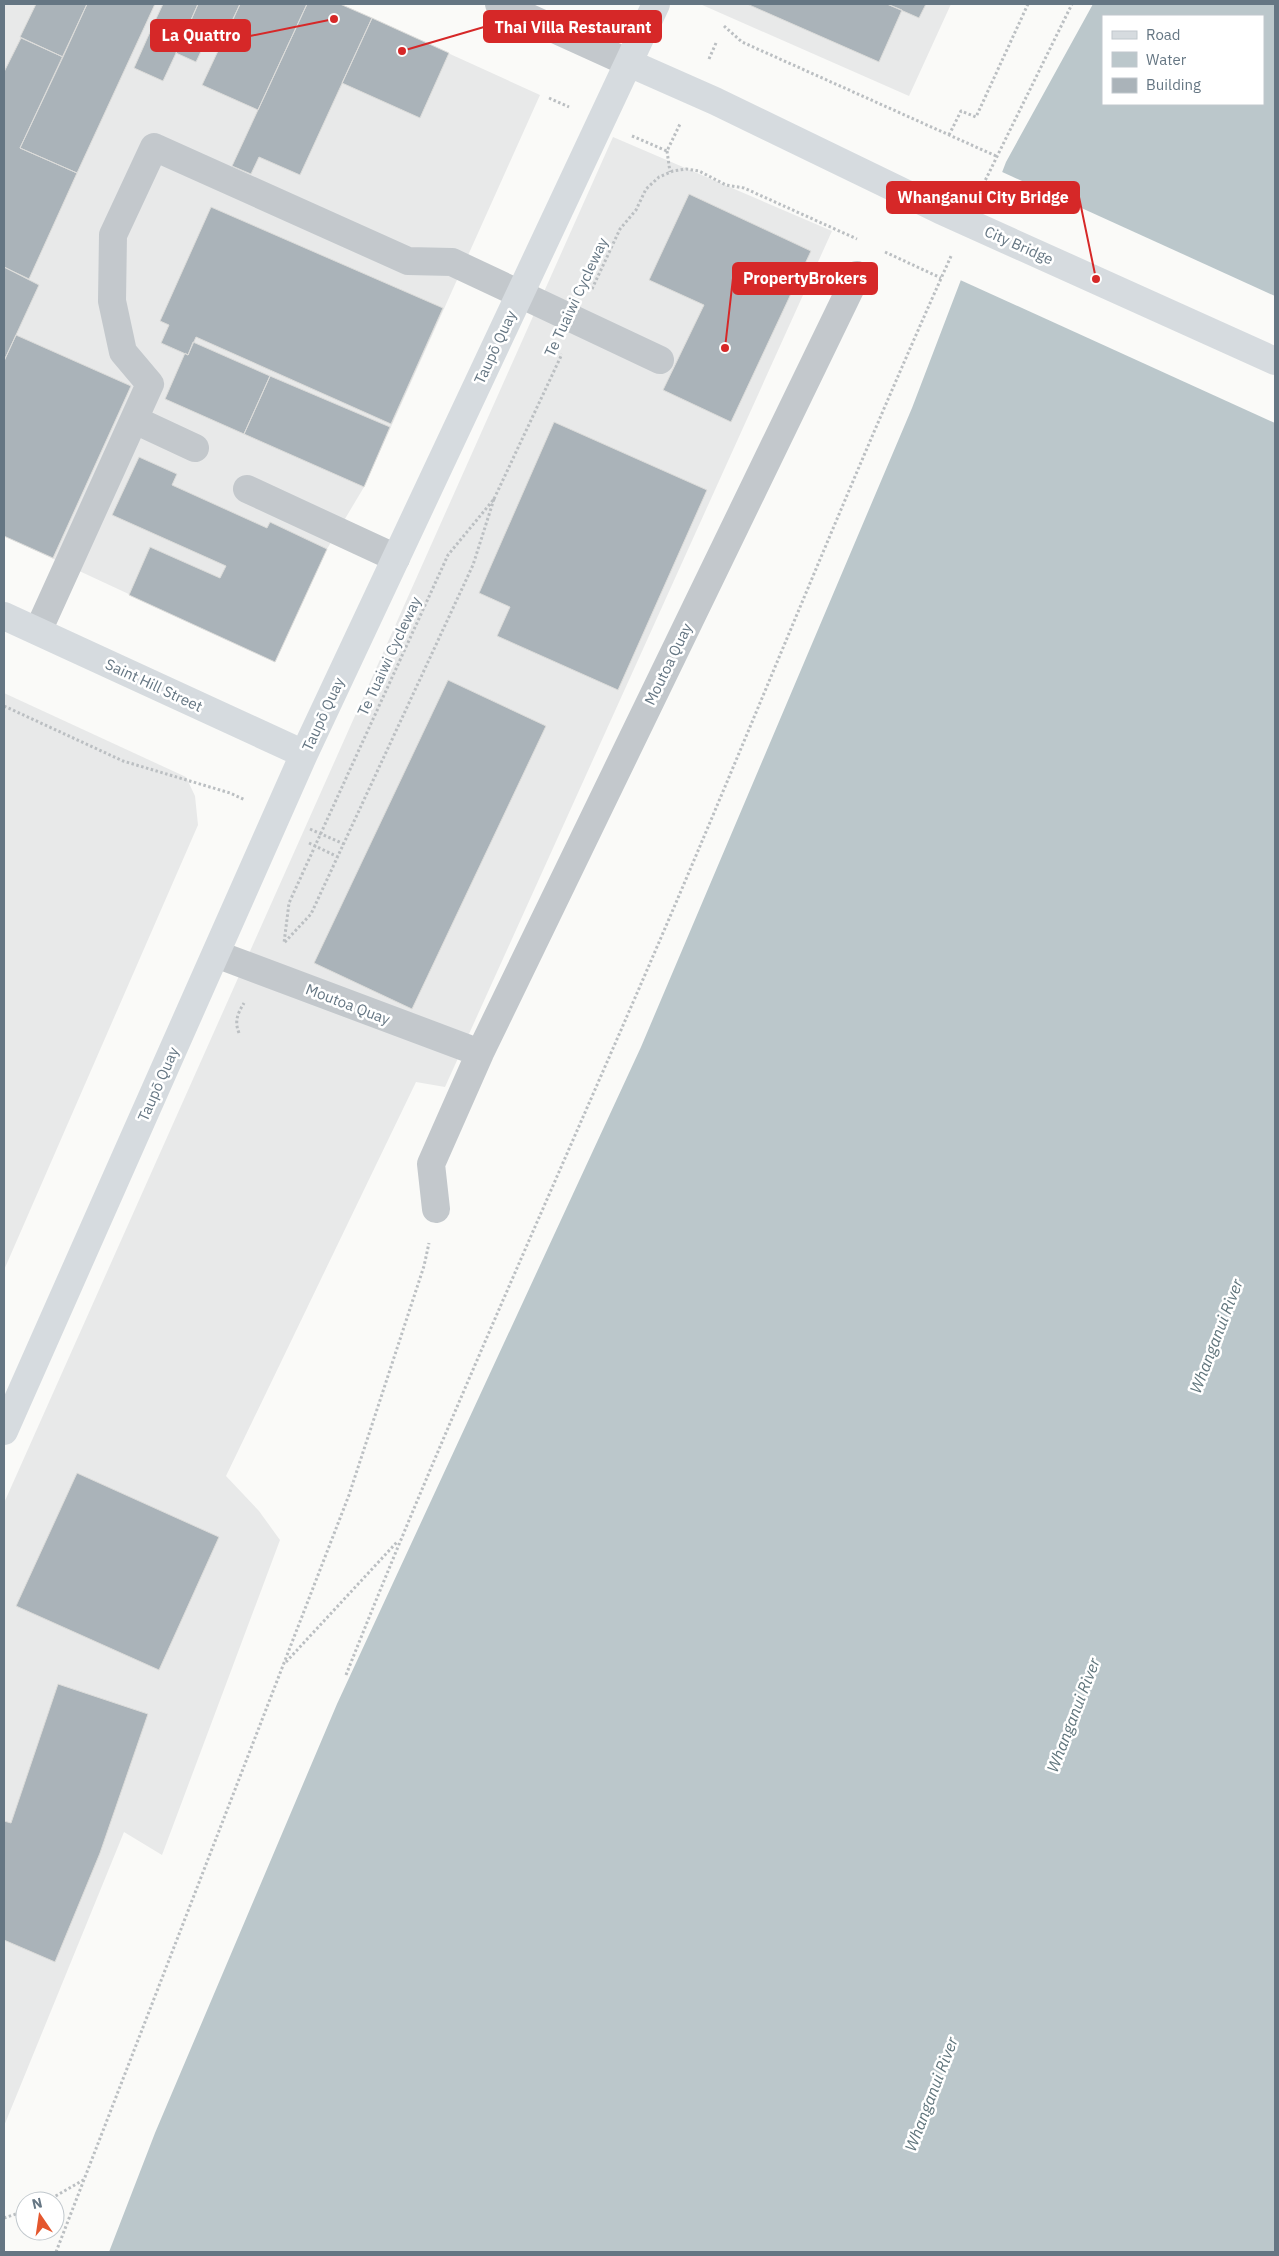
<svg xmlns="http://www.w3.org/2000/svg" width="1279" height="2256" font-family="'IBM Plex Sans',sans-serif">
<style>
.built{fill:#e8e9e9}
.water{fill:#bbc7cb;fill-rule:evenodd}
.pier{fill:#fafaf8}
.building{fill:#aab3b9;stroke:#dcdcda}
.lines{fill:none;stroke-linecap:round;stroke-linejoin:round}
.path{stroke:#bbbfc2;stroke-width:3;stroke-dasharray:2.5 2.5;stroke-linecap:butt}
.minor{stroke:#c3c8cc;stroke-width:28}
.major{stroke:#d6dbdf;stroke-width:28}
.labels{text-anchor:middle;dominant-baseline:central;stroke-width:5;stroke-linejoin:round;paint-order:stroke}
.street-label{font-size:15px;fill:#657683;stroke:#fff}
.water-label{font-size:16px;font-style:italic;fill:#60757c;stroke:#fff}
.leader{fill:none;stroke:#d62828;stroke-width:2}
.callout-dot{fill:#d62828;stroke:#fff;stroke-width:2}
.callout{fill:#d62828;stroke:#d62828;stroke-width:2}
.callout-label{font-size:16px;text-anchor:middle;font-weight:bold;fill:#fff}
</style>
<rect width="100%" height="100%" fill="#fafaf8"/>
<path class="built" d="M4,4H340L540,95L364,487L327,549L275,662L4,536Z
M700,4H951L909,96Z
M613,137L832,231L445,1087L416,1082L226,1476L259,1511L280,1540L162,1855L124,1832L4,2126V1503Z
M4,693L186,777L195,796L198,825L4,1270Z"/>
<path class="water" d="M1093,4H1275V2252H109L155,2133L337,1704L641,1047L912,408L1006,162ZM1103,16H1263V104H1103Z"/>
<path class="pier" d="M1000,171L1275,296V423L958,279Z"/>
<path class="building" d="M36,4H87L63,57L20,37Z
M87,4H155L77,173L20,148Z
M163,4H198L184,36L154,23Z
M198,4H240L218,52L184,36Z
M240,4H307L258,110L202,85Z
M307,4H340L372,18L300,175L259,157L251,174L232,166Z
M747,4H887L902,10L879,62Z
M887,4H926L919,18Z
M372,18L449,53L420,118L342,83Z
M154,23L184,36L163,81L134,68Z
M184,36L204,45L196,62L176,53Z
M21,38L63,57L20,148L77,173L29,279L4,267V72Z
M689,194L811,251L731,422L663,390L704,305L649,280Z
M211,207L443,308L391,424L196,337L188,355L161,343L169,325L160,321Z
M4,267L39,285L4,361Z
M16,335L131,386L53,558L4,536V361Z
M193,342L270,376L244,434L165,399L185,353L188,355Z
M270,376L390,427L364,487L244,434Z
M554,422L707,490L618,690L497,636L510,607L479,593Z
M139,457L177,474L172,485L267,528L270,522L327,549L275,662L129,595L150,547L220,578L226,566L112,515Z
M448,680L546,726L412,1009L314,963Z
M77,1473L219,1537L159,1670L16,1606Z
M58,1684L148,1714L100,1853L55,1962L4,1940V1821L11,1823Z"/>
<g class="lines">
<path class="path" d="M724,26L742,42L996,156
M709,59L716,43
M549,98L569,107
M949,135L961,111L976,117L1028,4
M632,136L667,151L680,124
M667,151L670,172
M981,189L1072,4
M885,252L941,278
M592,289L620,229L636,210L646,189L659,177L673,171L686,169L699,171L726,185L744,188L857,239
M494,499L473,565L311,914L284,943L289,903L448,555Z
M494,499L562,354
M4,706L123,761L230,793L245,800
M310,829L344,844
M309,843L338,857
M239,1033C234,1021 238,1013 244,1003
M286,1662L397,1542
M346,1675C446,1423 559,1175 666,926C762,702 852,476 952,254
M47,2201L85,2179
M4,2218L25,2211
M56,2252L349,1495L424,1266L429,1243"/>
<path class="minor" d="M499,4L629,63
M135,420L195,448
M247,489L396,558
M38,631L150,384L123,352L112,301L113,235L154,147L408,261L452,262L660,360
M216,954L480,1053
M436,1209L431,1164L480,1053L857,275"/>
<path class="major" d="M629,63L715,101L940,210L1275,361
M4,616L304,754
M4,1431L304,754L656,4"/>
</g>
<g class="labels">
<g class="street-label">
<text transform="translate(1019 245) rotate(24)">City Bridge</text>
<text transform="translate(576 297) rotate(-65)">Te Tuaiwi Cycleway</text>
<text transform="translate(495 347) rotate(-65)">Taupō Quay</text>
<text transform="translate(389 656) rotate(-65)">Te Tuaiwi Cycleway</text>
<text transform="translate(668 664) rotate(-64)">Moutoa Quay</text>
<text transform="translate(154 685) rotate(25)">Saint Hill Street</text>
<text transform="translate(323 714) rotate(-65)">Taupō Quay</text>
<text transform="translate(348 1004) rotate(21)">Moutoa Quay</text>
<text transform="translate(158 1084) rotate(-66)">Taupō Quay</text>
</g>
<g class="water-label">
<text transform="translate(1216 1336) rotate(-69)">Whanganui River</text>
<text transform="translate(1073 1715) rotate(-69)">Whanganui River</text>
<text transform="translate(931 2094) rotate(-69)">Whanganui River</text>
</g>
</g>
<path class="leader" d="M402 51L484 27M334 19L250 36M1096 279L1079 197M725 348L733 278"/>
<g class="callout-dot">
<circle cx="402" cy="51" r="5"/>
<circle cx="334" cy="19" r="5"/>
<circle cx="1096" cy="279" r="5"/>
<circle cx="725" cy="348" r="5"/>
</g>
<g class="callout">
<rect x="484" y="11" width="177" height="31" rx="5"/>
<rect x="151" y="20" width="99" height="31" rx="5"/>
<rect x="887" y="182" width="192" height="31" rx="5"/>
<rect x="733" y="263" width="144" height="31" rx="5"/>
</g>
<g class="callout-label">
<text x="573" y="33">Thai Villa Restaurant</text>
<text x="201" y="41">La Quattro</text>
<text x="983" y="203">Whanganui City Bridge</text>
<text x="805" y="284">PropertyBrokers</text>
</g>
<rect width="1279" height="2256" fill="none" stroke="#657683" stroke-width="10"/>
<rect x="1102" y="15" width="162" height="90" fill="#ffffff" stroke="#c1c8cd"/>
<rect x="1112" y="31" width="25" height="8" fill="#d6dbdf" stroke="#c1c8cd"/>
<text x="1146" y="40" font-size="15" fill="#657683">Road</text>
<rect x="1112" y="52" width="25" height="15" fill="#bbc7cb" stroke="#c1c8cd"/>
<text x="1146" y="65" font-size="15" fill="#657683">Water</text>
<rect x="1112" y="78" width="25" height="15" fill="#aab3b9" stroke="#c1c8cd"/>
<text x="1146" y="90" font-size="15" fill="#657683">Building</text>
<g transform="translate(40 2216) rotate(347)"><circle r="24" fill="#ffffff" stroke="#c1c8cd"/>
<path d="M0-4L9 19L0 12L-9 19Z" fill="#e4572e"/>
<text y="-8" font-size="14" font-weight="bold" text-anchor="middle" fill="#657683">N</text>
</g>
</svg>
